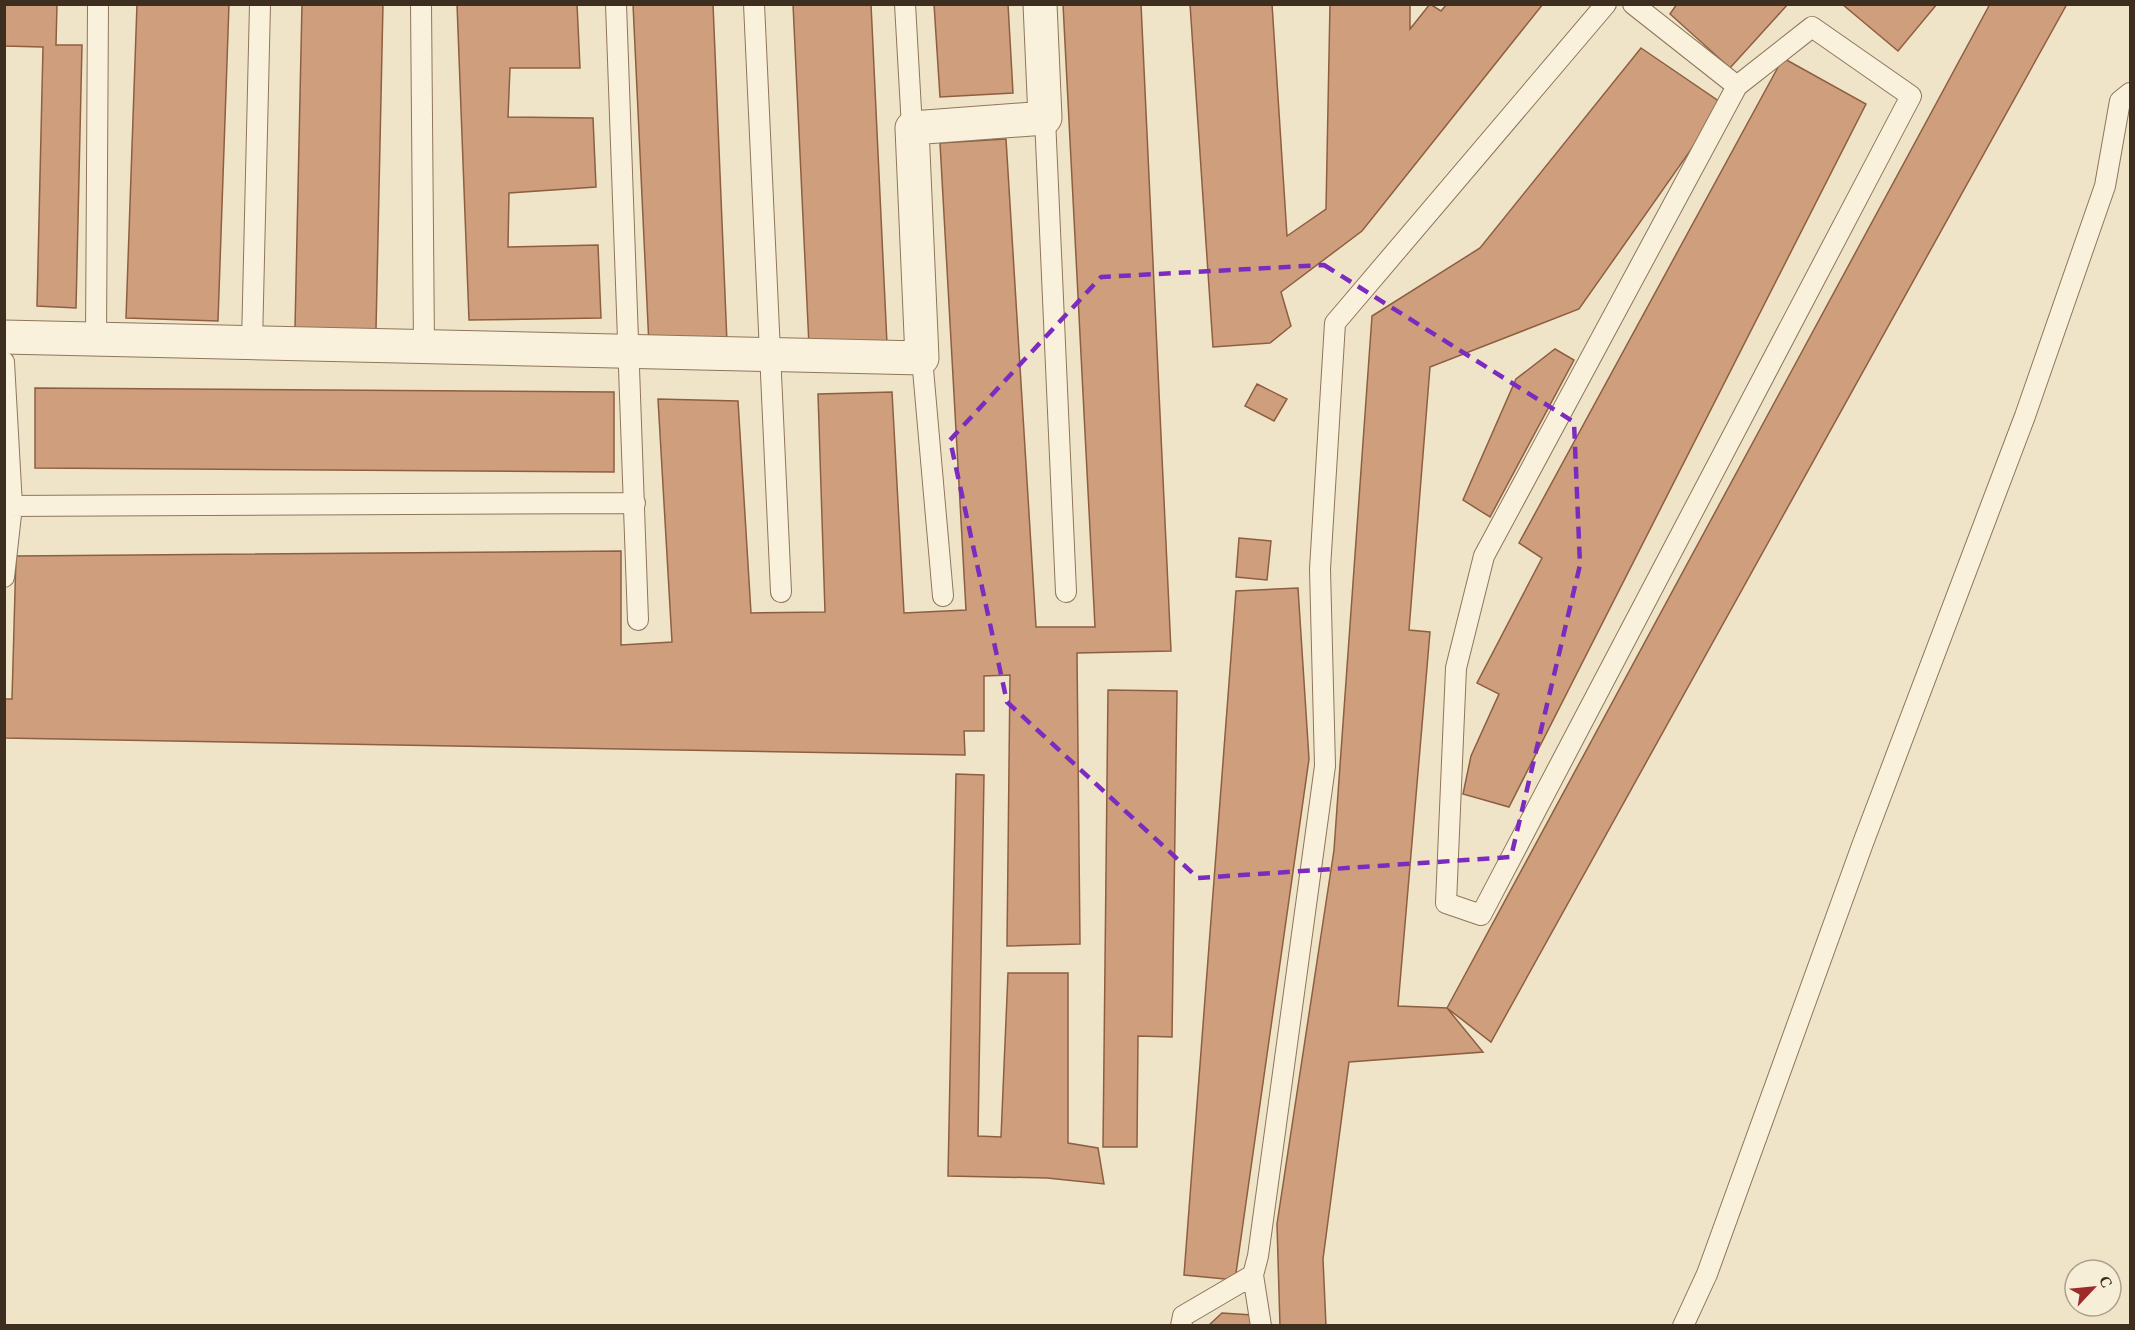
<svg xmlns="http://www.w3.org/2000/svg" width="2135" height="1330" font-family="Spectral,serif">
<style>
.building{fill:#cf9f7d;stroke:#8d5f41;stroke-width:1.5}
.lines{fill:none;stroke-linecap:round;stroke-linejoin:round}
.lane-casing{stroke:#8d765c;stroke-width:22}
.street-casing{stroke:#8d765c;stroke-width:35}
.lane{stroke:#faf1dc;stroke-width:20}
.street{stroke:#faf1dc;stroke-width:33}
.marked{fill:none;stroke:#7b2cbf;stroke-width:4.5;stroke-dasharray:12 8;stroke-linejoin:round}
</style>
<rect width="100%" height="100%" fill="#f0e4c8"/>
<path class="building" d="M4,4H57L56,45H82L76,308L37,306L43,47L4,46Z
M137,4H229L218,321L126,318Z
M302,4H383L376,330L295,328Z
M457,4H577L580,68H510L508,117L593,118L596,187L509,193L508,247L598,245L601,318L469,320Z
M633,4H713L727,343L649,346Z
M793,4H871L887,344L809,346Z
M934,4H1008L1013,93L940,97Z
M1063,4H1141L1171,651L1077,653L1080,944L1007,946L1010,675L984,676V731H964L965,755L4,738V699H12L16,556L621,551V645L672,642L658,399L738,401L751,613L825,612L818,394L892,392L904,613L966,610L940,143L1006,139L1036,627H1095Z
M1190,4H1272L1287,236L1326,209L1330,4H1410V29L1430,4L1441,11L1447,4H1543L1362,231L1281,292L1291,326L1270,343L1213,347Z
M1677,4H1788L1730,68L1670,14Z
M1842,4H1937L1898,51Z
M1990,4H2067L1491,1042L1447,1008Z
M1641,48L1723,104L1579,309L1430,367L1409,630L1430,632L1398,1006L1447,1008L1483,1052L1349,1062L1323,1259L1326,1326H1280L1277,1224L1334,850L1372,316L1480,248Z
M1783,58L1866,104L1509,807L1463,794L1471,756L1499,694L1477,683L1542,558L1519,543Z
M1555,349L1574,360L1490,517L1463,500L1516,379Z
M1257,384L1287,399L1274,421L1245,406Z
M35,388L614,392V472L35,468Z
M1239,538L1271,541L1267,580L1236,577Z
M1298,588L1309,759L1235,1280L1184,1275L1236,591Z
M1108,690L1177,691L1172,1037L1138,1036L1137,1147H1103Z
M956,774L984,775L978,1136L1001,1137L1008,973H1068V1143L1098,1148L1104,1184L1047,1178L948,1176Z
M1222,1313L1252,1315V1326H1208Z"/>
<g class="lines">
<defs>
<path id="lane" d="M421,4L424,347
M616,4L638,620
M754,4L781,592
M905,4L912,128
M1633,4L1737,86
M1812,27L1911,96L1481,915L1446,903L1456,668L1484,556L1737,86Z
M1045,118L1066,592
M96,339L98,4
M252,343L260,4
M922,358L943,596
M4,362L12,506L4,577
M4,506L635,503
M1253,1275L1261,1326
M1181,1326L1183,1316L1253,1275L1258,1256L1325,766L1320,569L1335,323L1606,4
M1683,1326L1707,1274L1863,843L2025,416L2105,186L2120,101L2130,93"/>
<path id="street" d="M4,337L922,358L912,128L1045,118L1040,4"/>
</defs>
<use href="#lane" class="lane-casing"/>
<use href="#street" class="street-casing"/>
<use href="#lane" class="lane"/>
<use href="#street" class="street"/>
</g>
<path class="marked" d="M1324,265L1574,422L1580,565L1511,857L1198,878L1007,702L950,440L1101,277Z"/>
<rect width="2135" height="1330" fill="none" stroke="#3d2e20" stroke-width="12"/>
<g transform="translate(2093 1288) rotate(64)"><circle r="28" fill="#f7eed8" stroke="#ada18e" stroke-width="1.5"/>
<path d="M0-4.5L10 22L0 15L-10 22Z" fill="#9e2a2b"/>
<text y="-9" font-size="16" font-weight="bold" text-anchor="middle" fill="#3d2e20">С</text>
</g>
</svg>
